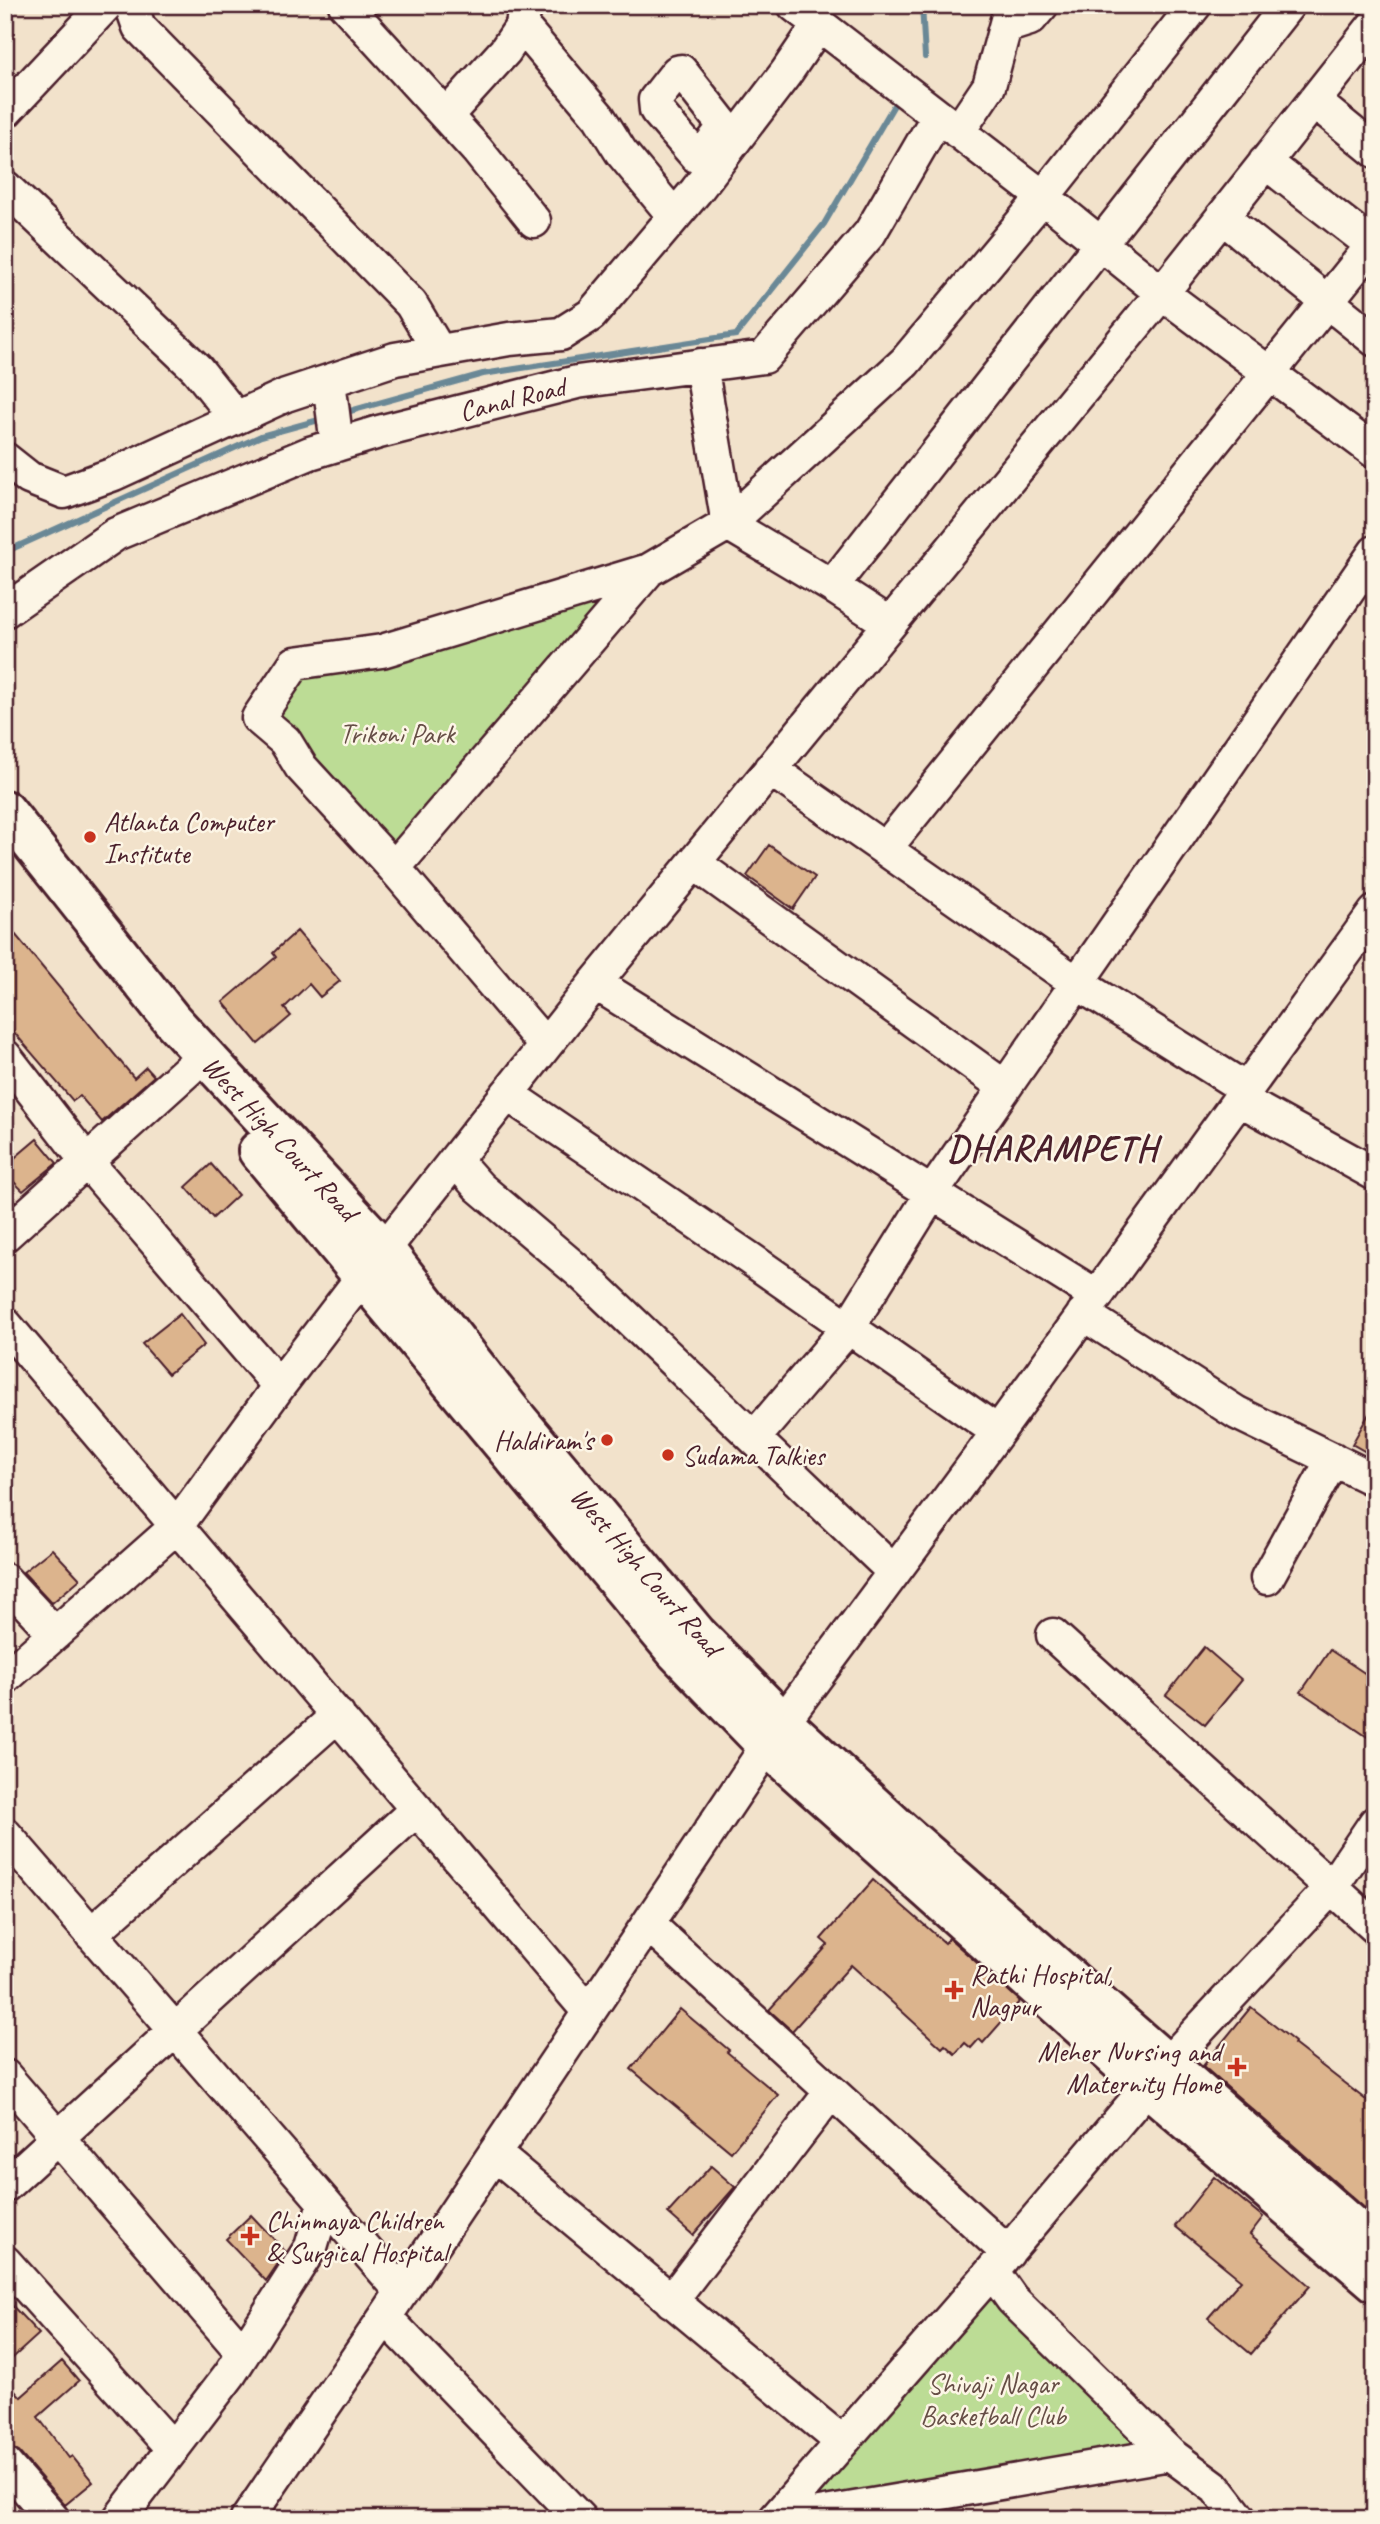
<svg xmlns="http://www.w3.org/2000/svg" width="1380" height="2524" font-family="Caveat,sans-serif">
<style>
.green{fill:#bcdc95;stroke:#837e60;stroke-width:2}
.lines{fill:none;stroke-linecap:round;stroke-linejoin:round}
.stream{stroke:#6a8896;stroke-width:6}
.building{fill:#dcb48d;stroke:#4a1f2b;stroke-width:2}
.minor-casing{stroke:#4a1f2b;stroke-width:37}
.major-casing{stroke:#4a1f2b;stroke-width:44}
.minor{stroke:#fcf5e5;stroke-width:32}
.major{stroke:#fcf5e5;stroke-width:38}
.poi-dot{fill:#c8321e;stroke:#fcf5e5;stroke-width:2.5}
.labels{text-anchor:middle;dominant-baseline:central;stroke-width:5;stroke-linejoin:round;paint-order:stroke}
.street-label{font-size:28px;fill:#4a1f2b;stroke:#fcf5e5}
.park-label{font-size:28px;fill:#664e46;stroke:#fcf5e5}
.poi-label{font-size:28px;fill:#4a1f2b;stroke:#fcf5e5;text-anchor:start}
.district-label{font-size:35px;font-weight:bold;letter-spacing:2px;fill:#4a1f2b;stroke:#fcf5e5}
</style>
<rect width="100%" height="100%" fill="#f2e2cb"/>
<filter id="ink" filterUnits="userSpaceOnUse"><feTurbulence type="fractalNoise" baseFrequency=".0143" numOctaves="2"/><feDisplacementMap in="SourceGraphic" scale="14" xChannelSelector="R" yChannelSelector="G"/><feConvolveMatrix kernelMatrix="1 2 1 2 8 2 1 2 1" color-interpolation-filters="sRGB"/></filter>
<g filter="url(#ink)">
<path class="green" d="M636,587L397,847L280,718L300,679L401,654Z
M991,2281L1157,2451L789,2519Z"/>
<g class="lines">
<path class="stream" d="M922,5L925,57
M343,413L483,374L736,335L824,224L894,105
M5,552L261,436L326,418"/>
</g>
<path class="building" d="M769,845L815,877L793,909L747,876Z
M5,922L134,1078L146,1067L154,1076L102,1122L80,1096L73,1101L5,1022Z
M297,931L340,981L320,997L309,984L284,1008L291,1016L258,1044L223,1002L276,957L273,953L279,947Z
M37,1139L57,1163L23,1191L5,1173V1166Z
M211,1164L238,1195L213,1218L186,1187Z
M180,1314L204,1345L168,1374L142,1344Z
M1375,1403V1457L1352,1444Z
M52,1549L80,1579L52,1603L23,1572Z
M1204,1647L1242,1680L1205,1725L1166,1695Z
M1330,1650L1375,1680V1742L1301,1692Z
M873,1880L945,1943L949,1938L1020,2001L983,2043L979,2039L971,2048L965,2043L955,2054L945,2045L942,2048L851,1965L792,2031L769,2010L828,1945L821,1939Z
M1251,2007L1295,2042L1294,2044L1375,2107V2217L1203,2066Z
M680,2009L729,2050L727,2052L778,2095L731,2152L631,2069Z
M711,2166L735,2187L693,2235L668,2213Z
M1214,2177L1263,2217L1250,2234L1310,2286L1251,2354L1208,2318L1241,2280L1175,2226Z
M251,2215L286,2252L266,2281L226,2239Z
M5,2298L39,2334L5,2365Z
M62,2361L79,2381L38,2417L69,2458L72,2456L93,2482L65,2505L19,2452L5,2446V2379L21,2397Z"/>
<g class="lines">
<defs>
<path id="minor" d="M345,5L446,116L505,51L522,26L525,5
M794,5L1043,197L1162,293L1375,452
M133,10L139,27L411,304L439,351
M522,26L599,117L621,152L674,216
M1005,27L1030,19L1042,5
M1314,101L1375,151
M5,112L106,5
M446,116L477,150L534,221
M723,129L701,157L696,156L656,110L655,100L677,72L681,71L735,140
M958,132L989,86L1011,5
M1265,162L1375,247
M5,187L197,369L236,418
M1222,217L1375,340
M701,365L728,524L832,586L1288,5
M329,381L337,445
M5,459L29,478L64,492L114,474L286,395L395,359L509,339L561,334L591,315L696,191L786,73L818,26
M832,586L889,623
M5,611L116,534L310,453L379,432L577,382L764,357L870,233L938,116
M770,769L1077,983L1246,1089
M885,849L1375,242
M694,863L1005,1087
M394,868L649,570L728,524L905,362L1043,197L1195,5
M595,983L1097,1296
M545,1045L394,868L301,767L285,741L258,718L295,663L382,651L649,570
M5,1056L88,1163L279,1386
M507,1094L749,1258L998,1432
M1239,1099L1375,1174
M455,1160L479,1187L583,1275L894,1572
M5,1235L189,1069
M1083,1314L1237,1413L1375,1480
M5,1324L589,2012
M754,1438L848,1328L932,1193L1375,552
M1267,1578L1333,1459
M5,1580L55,1634
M1053,1635L1375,1927
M5,1678L176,1527L279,1386L363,1276L595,983L1162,293L1375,24
M5,1834L402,2292
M648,1924L1008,2253
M91,1934L338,1715
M5,2076L243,2353
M495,2154L842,2442
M5,2186L417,1809
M5,2262L173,2449
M992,2271L1012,2299L1170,2454L1216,2488L1240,2519
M671,2301L831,2092
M385,2317L580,2519
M5,2464L53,2519
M119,2519L230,2374L311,2247L324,2203
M247,2519L385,2317L783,1722L998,1432L1375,912
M775,2519L992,2271L1167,2064L1331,1888L1375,1823
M790,2519L1170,2454"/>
<path id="major" d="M5,810L172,1020L385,1250L510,1410L697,1634L783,1722L896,1826L1375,2246
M258,1151L676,1652L767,1746L1148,2087L1375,2282"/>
</defs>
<use href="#minor" class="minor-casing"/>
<use href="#major" class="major-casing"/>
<use href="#minor" class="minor"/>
<use href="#major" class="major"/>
</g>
</g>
<g class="poi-dot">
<circle cx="90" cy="837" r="7"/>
<circle cx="607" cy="1440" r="7"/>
<circle cx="668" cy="1455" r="7"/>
<path d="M950.5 1979.5h7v7h7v7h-7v7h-7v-7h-7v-7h7z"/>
<path d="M1233.5 2056.5h7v7h7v7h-7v7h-7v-7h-7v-7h7z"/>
<path d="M246.5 2225.5h7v7h7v7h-7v7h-7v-7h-7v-7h7z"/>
</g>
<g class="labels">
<g class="street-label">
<text transform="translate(512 399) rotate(-14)">Canal Road</text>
<text transform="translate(280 1138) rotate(47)">West High Court Road</text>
<text transform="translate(646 1571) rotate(49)">West High Court Road</text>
</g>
<g class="park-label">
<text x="397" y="733">Trikoni Park</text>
<text x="993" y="2383">Shivaji Nagar<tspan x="993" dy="32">Basketball Club</tspan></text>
</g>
<g class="poi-label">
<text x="104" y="821">Atlanta Computer<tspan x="104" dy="32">Institute</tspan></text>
<text x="593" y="1440" text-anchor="end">Haldiram's</text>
<text x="682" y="1455">Sudama Talkies</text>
<text x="970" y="1974">Rathi Hospital,<tspan x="970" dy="32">Nagpur</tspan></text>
<text x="1221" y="2051" text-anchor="end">Meher Nursing and<tspan x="1221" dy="32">Maternity Home</tspan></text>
<text x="266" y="2220">Chinmaya Children<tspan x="266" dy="32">&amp; Surgical Hospital</tspan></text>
</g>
<g class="district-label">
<text x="1053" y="1148">DHARAMPETH</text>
</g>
</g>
<rect width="1380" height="2524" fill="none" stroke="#fcf5e5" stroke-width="28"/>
<rect x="14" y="14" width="1352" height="2496" fill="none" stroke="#4a1f2b" stroke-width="2.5" filter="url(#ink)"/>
</svg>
